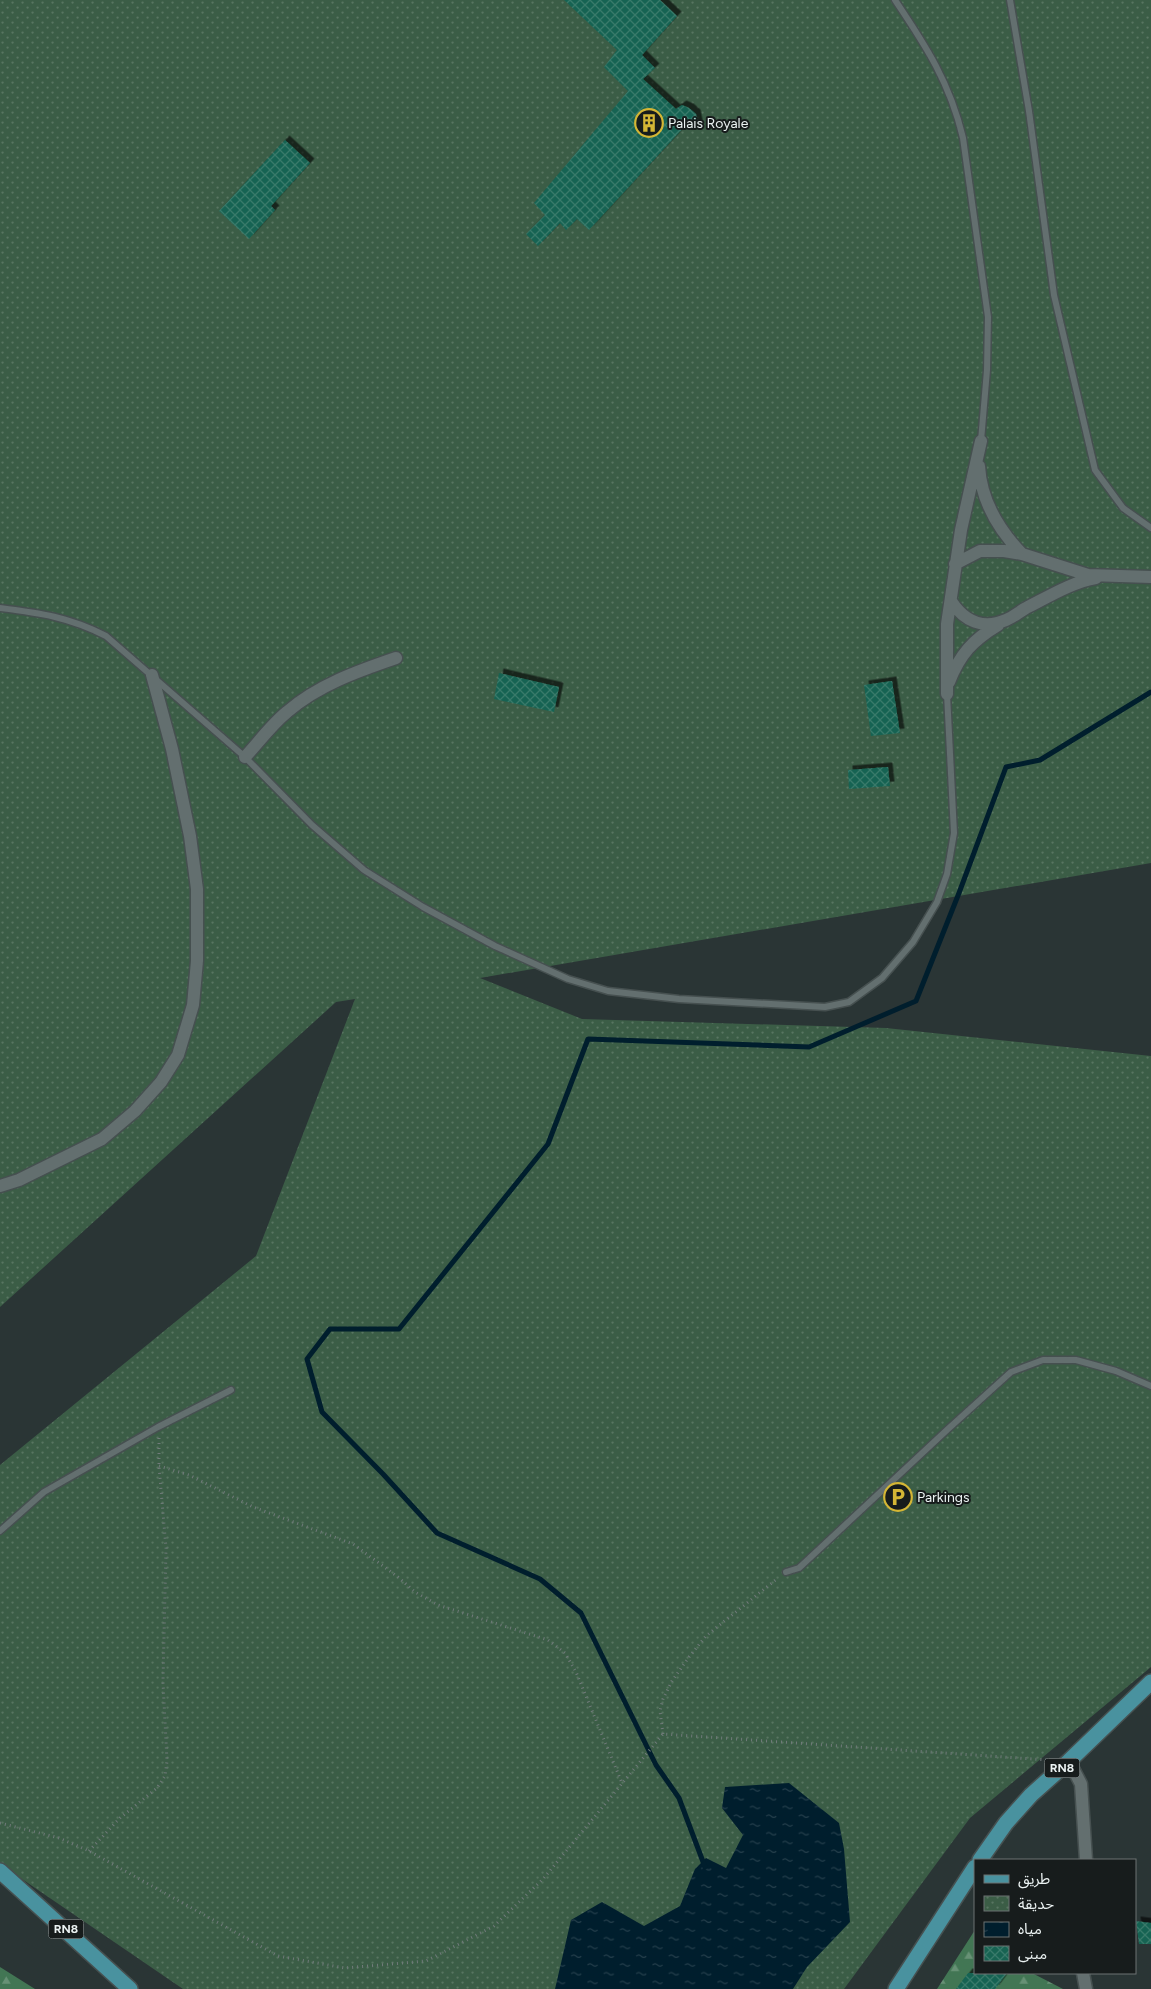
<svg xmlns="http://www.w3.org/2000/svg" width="1151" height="1989" font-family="Figtree,'Noto Sans Arabic',sans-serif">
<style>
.forest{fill:url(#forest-firs)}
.park{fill:url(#park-dots)}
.water{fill:url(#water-ripples)}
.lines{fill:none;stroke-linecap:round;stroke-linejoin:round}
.stream{stroke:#001e2d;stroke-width:5}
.building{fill:url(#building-cross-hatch);filter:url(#shadow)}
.service-casing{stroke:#465050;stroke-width:9}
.minor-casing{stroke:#465050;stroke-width:15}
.primary-casing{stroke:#465050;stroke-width:18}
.path{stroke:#717b7b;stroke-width:3;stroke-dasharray:1 4;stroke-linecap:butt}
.service{stroke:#636f6f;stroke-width:6}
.minor{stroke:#636f6f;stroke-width:12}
.primary{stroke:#49929f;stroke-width:15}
.labels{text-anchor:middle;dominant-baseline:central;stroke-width:4;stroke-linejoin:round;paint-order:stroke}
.shield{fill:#171c1c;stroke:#abb2b2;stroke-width:1}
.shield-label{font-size:12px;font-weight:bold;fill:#ebf2f2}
.poi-label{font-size:14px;fill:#ebf2f2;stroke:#171c1c;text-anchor:start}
</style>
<defs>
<pattern id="forest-firs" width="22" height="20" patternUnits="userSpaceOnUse" patternTransform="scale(1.25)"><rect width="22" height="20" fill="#427654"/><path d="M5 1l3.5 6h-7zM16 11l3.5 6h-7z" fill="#679175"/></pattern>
<pattern id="park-dots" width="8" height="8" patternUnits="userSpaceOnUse" patternTransform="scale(1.25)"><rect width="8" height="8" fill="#3b5d46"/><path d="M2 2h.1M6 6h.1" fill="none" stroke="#587561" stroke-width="1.8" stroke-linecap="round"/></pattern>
<pattern id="water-ripples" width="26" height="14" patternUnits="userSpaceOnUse" patternTransform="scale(1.25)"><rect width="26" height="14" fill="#001e2d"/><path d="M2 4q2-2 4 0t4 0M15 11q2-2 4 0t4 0" fill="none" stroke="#253f4c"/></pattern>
<pattern id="building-cross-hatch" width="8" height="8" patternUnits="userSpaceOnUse" patternTransform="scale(1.25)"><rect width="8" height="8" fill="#176352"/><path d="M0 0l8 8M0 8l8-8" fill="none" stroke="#397a6b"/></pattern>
<filter id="shadow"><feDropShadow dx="4.5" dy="-4.5" stdDeviation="0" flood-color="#0009"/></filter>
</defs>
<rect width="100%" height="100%" fill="#2a3535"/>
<path class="forest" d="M975,1930V1973H1032L1063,1989H937Z
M0,1967L35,1989H0Z"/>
<path class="park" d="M0,0H1151V863L480,978L582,1019L886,1028L1151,1056V1667L970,1818L844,1989H183L0,1864V1465L256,1256L355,999L336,1002L0,1307Z"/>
<path class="water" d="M789,1783L839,1823L844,1849L850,1922L807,1967L793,1989H555L571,1920L602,1902L644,1926L680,1906L695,1869L706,1858L726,1868L743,1835L722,1808L725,1787Z"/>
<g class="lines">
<path class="stream" d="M705,1867L679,1798L656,1765L581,1613L540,1579L437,1533L383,1474L322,1412L307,1359L330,1329H399L548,1144L588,1039L809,1047L916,1001L959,893L1006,767L1040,760L1151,692"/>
</g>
<path class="building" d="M564,0H660L677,16L642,55L655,68L643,79L676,109L682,105L689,108L696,114L698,124L686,125L589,230L577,219L566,230L560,223L538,246L526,234L545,215L534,203L628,91L604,67L617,50Z
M285,140L310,163L271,206L275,210L249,239L219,211Z
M499,673L559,687L554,712L494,699Z
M892,681L900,733L871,736L864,685Z
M888,767L890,786L849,789L848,770Z
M1136,1921L1151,1923V1944H1139Z
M968,1973H1007L995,1989H956Z"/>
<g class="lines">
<defs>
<path id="service" d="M895,0C926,46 950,83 963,138L988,317L987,370L981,441
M1010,0L1029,111L1054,295L1095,470L1123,508L1151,528
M0,608C40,613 69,617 106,636L245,757L312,825L364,870L423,907L495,946L568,979L608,991L679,999L825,1007L849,1002L882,978L913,942L937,902L947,874L954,833L947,694
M0,1531L44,1492L158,1427L231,1390
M786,1572L799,1568L948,1429L1011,1372L1043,1360H1076L1116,1371L1151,1386"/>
<path id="minor" d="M979,466C981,501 998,529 1022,554
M955,564L980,551H1004L1022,554L1088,575L1151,577
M951,601C964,621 983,630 1006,620C1013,617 1019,612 1026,608C1048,597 1072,582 1096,578
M949,682C960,654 973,640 998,625
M947,694V624L961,530L981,441
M245,757C259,742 271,725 287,712C318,685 358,671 396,658
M0,1186L19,1180L102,1139L135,1111L161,1082L178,1055L193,1005L197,961V889L190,836L172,749L152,675
M1069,1761L1081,1784L1086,1860
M1083,1973L1086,1989"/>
<path id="primary" d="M980,1860L1006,1823L1031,1795L1069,1761L1151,1682
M0,1871L130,1989
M896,1989L975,1867"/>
</defs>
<use href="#service" class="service-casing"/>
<use href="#minor" class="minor-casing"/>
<use href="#primary" class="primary-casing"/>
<path class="path" d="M159,1466L189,1475L253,1507L353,1544L398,1577L415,1592L438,1605L548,1640L565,1653L576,1672L622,1783
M663,1734L660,1711L663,1699L672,1681L689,1657L706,1636L778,1578
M0,1823L59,1838L89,1851L278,1956L345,1968L426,1961L494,1926L543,1879L663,1734L1048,1760
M89,1851L120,1818L157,1788L165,1776L167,1761L163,1682L166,1548L159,1466V1438"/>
<use href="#service" class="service"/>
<use href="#minor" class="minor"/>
<use href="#primary" class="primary"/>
</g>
<defs>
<symbol id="building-ring" viewBox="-11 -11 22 22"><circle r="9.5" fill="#171c1c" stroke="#d4b635" stroke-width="1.5"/><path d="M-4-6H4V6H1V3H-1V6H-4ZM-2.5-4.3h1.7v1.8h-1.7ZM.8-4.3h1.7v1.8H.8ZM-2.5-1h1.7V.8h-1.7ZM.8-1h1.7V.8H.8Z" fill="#d4b635"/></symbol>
<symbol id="parking-ring" viewBox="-11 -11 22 22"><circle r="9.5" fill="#171c1c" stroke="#d4b635" stroke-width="1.5"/><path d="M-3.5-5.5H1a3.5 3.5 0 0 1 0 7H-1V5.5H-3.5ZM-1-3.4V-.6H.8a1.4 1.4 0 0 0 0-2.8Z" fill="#d4b635"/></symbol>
</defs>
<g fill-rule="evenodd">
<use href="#building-ring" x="633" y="107" width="32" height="32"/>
<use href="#parking-ring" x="882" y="1481" width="32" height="32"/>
</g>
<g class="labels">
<g class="shield">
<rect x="1044.5" y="1758.5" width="35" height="19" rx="4"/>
<rect x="48.5" y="1919.5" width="35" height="19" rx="4"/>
</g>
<g class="shield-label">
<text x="1062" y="1768">RN8</text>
<text x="66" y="1929">RN8</text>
</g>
<g class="poi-label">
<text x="668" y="123">Palais Royale</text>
<text x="917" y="1497">Parkings</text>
</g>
</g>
<rect x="974" y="1859" width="162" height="115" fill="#171c1c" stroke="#6c7272"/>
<rect x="984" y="1875" width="25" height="8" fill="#49929f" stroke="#6c7272"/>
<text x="1018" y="1884" font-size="15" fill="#ebf2f2">طريق</text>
<rect x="984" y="1896" width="25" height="15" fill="url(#park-dots)" stroke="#6c7272"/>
<text x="1018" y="1909" font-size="15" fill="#ebf2f2">حديقة</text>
<rect x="984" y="1922" width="25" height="15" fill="url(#water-ripples)" stroke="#6c7272"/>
<text x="1018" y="1934" font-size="15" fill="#ebf2f2">مياه</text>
<rect x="984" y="1946" width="25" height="15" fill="url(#building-cross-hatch)" stroke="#6c7272"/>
<text x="1018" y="1959" font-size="15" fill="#ebf2f2">مبنى</text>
</svg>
